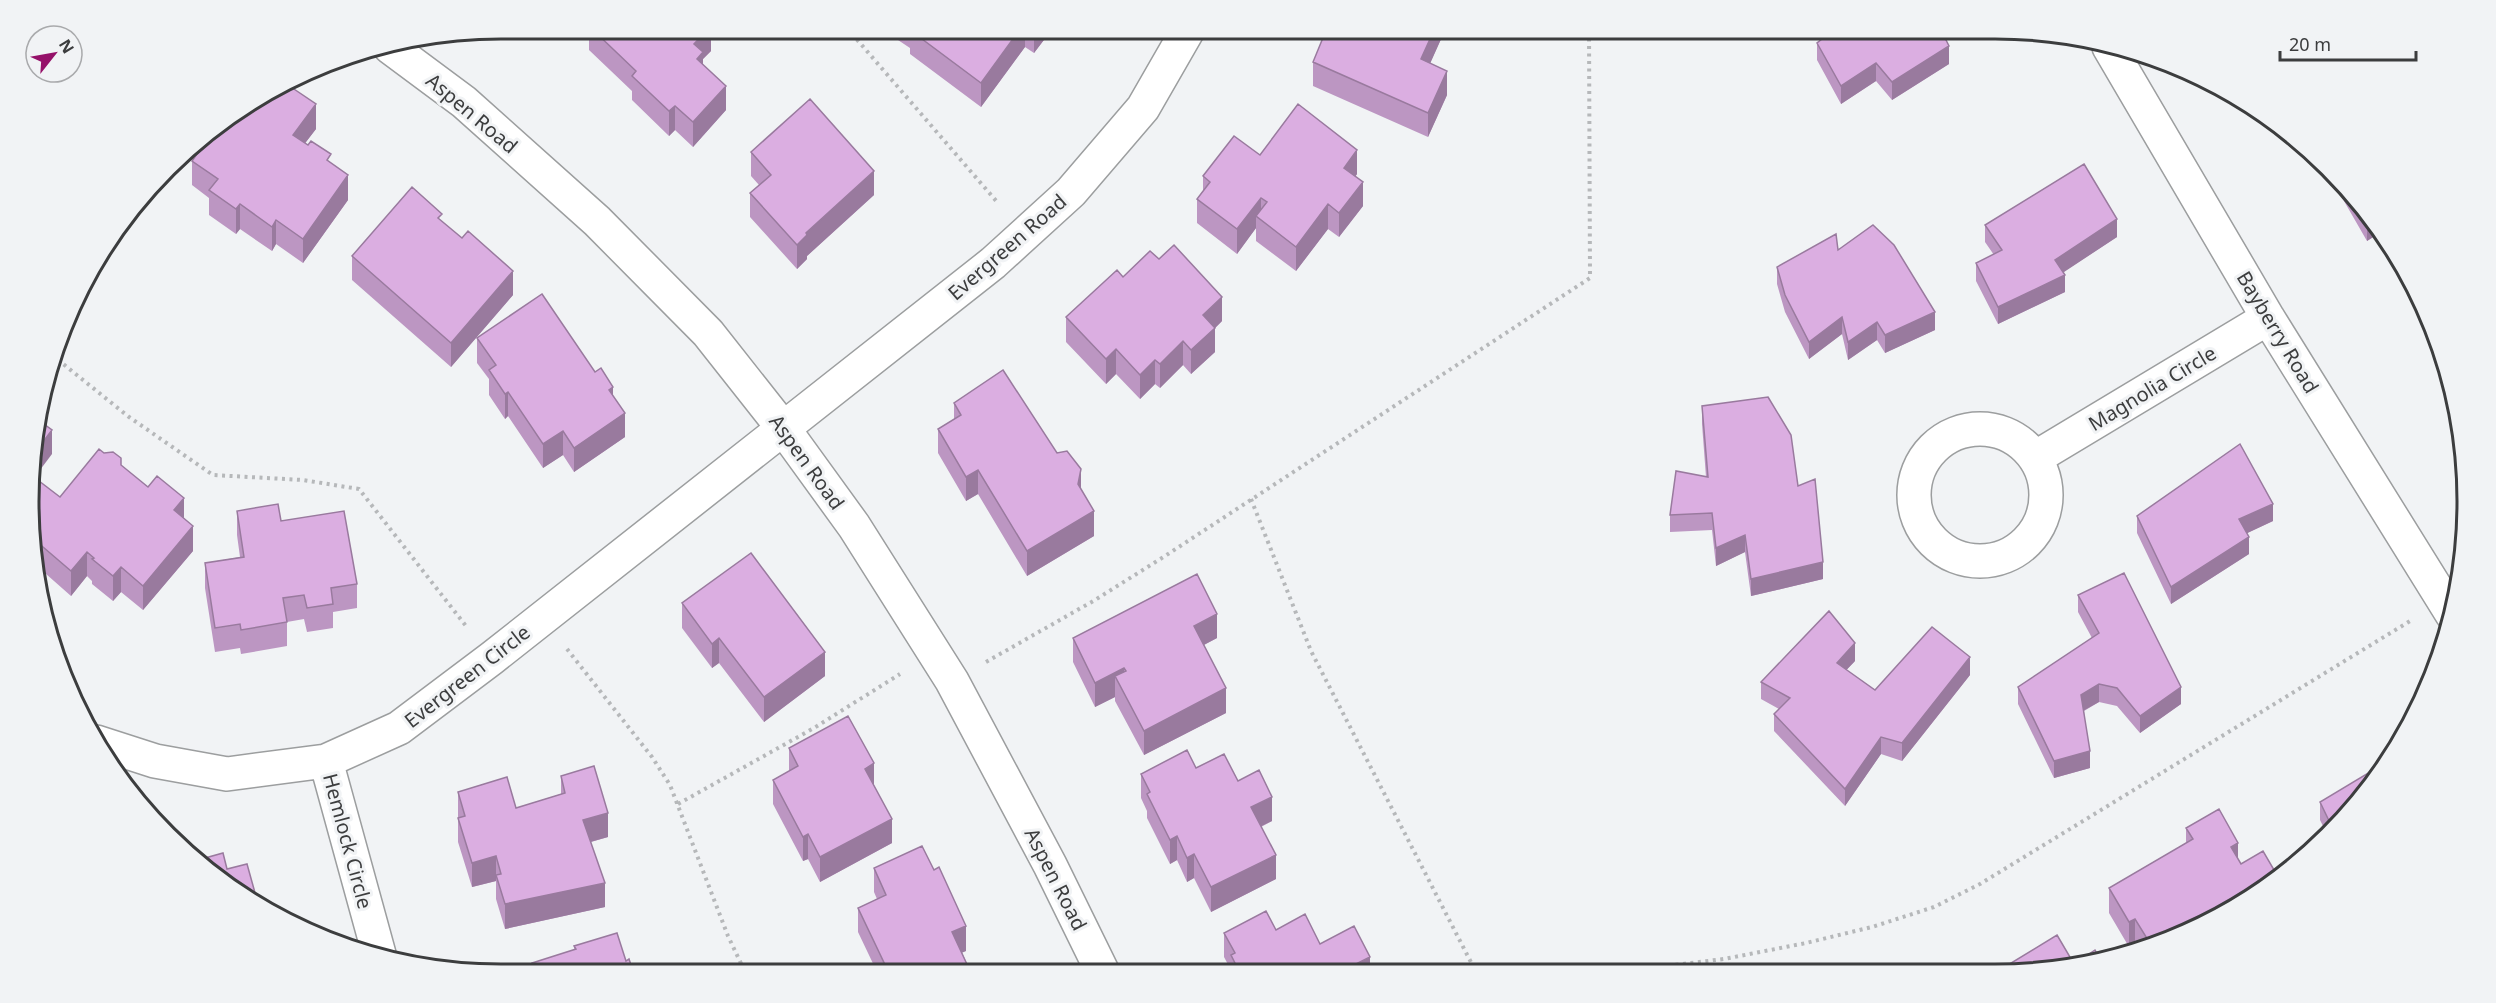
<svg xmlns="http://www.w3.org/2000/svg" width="2496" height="1003" font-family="'Noto Sans',sans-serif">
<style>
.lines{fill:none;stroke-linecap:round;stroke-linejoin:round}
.minor-casing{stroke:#9c9e9f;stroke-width:36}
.path{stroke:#b6b8ba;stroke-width:4;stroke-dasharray:3 4.5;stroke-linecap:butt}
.minor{stroke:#fff;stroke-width:33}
.wall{fill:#bc96c2}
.shaded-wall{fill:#997a9e}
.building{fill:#dbaee1;stroke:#997a9e;stroke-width:1.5}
.labels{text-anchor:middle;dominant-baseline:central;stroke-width:6;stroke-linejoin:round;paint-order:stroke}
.street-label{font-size:20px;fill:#3c3d3e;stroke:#f1f3f5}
.rim{fill:none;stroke:#3c3d3e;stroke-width:3}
</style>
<rect width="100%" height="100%" fill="#f1f3f5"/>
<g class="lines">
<defs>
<path id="minor" d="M390,47L464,102L597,221L708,333L783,428L854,526L952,681L1050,865L1103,973
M2109,47L2268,318L2452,614
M1914 495a66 66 0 1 1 132 0a66 66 0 1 1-132 0Z
M2035,458L2268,318
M96,742L155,761L227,774L326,761L399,728L492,658L993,263L1071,192L1143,108L1189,28
M326,761L379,954"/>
</defs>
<use href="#minor" class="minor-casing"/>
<path class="path" d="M847,28L998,203
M52,355L129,417L213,475L303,480L359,489L466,626
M1251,499L1311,651L1476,972
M567,649L652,757L670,785L728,936L746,974
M986,662L1095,600L1165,556L1590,278L1589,28
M678,804L814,728L900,674
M1616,972L1724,959L1806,943L1872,927L1934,907L1980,884L2410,621"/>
<use href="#minor" class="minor"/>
</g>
<path class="wall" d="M559,28H569L565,33Z
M589,28H711V51L703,59V65L726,110L693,147L675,130L669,136L632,100V91L589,50Z
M895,28H1053L1034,53L1025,47L981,107L910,54V48L895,38Z
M1327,28H1446L1430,63L1447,95L1428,137L1313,86V62Z
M1831,28H1961V34L1946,40L1949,64L1892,100L1876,81L1841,104L1817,60V43L1832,32Z
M265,92L316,129L305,143L331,163L348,200L303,263L276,244L272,251L240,229L236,234L209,215V198L192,185V161L208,138V133Z
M751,152L874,195L807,256V259L797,269L750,217V193L759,185L751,176Z
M1260,155L1357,174L1355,177L1363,206L1339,237L1328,229L1296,271L1256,241V228L1237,254L1197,223V199L1203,191V176Z
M2329,170L2370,213L2381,232L2367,241L2329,175Z
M442,221L513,295L451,367L352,280V256Z
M1985,225L2117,237L2063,272L2065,292L1998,324L1976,281V263L1994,255L1985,242Z
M1838,250L1935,330L1885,353L1877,340L1848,360L1842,334L1809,359L1785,312L1777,284V267Z
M2400,262L2419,292L2422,302L2400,272Z
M1123,277L1222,321L1215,328V352L1191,374L1183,365L1160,388L1155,384L1140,399L1116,374L1106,384L1066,342V317Z
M2425,309L2451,379L2452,380L2423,327V310Z
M477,338L595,372L613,396L625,437L574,472L563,455L543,468L508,416L505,419L489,395V379L477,363Z
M954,403L1081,489L1094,536L1027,576L978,494L966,501L938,453V429L954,419Z
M1702,406L1798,486L1823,579L1751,596L1745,552L1716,566L1712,530L1670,532V515L1706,477L1702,424Z
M121,465L184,519L193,551L143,610L121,592L113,601L92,584V581L87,576L71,596L37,566L34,487L60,497Z
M237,511L281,521L357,584V608L333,612V628L307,632L304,619L287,622V646L241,654L240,648L215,652L205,588V563L240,557L237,535Z
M2137,516L2273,521L2247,533L2249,554L2171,604L2137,533Z
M2078,595L2181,704L2140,733L2117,706L2099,702L2084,711L2090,768L2054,778L2018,704V687L2092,638L2078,612Z
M682,603L825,676L764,722L719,663L712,668L682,628Z
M1073,638H1217L1204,645L1226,713L1144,755L1115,701V697L1095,707L1073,662Z
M1855,661L1846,670L1875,690L1970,675L1902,761L1881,754L1845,806L1774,731V714L1779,709L1761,699V682Z
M789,748L874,785L892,843L820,882L808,859L803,861L773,804V780L789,771Z
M2388,764L2327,834L2320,820V802Z
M1196,768L1238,781L1272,821L1261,827L1276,879L1211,912L1194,878L1187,882L1177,860L1170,864L1147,818V811L1141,798V774Z
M561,776L608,837L591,842L605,907L505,929L496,899V881L472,887L458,842V792L516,808L561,794Z
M2219,809L2176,938L2139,948L2135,943L2129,947L2109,913V888L2186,843V828Z
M874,868L966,951L962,952L971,973L878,974L858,932V908L877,899L874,892Z
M1276,930L1320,944L1370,972L1231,973V970L1224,957V933Z
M574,946L626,961L634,974H532V963L574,950Z"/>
<path class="shaded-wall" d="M709,28H711V51L703,59V76L697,83L694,44Z
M1021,28H1025V47L981,107V83Z
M1034,28H1053L1034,53Z
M1435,28H1446L1421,84V59Z
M1939,28H1961V34L1939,43Z
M1949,46V64L1892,100V82Z
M1876,63V81L1841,104V86Z
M1447,71V95L1428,137V113Z
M726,86V110L693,147V122Z
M316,104V129L293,159V135Z
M675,106V130L669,136V111Z
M1357,150V174L1344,192V168Z
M874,171V195L807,256V259L797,269V245L806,233Z
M348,175V200L303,263V239Z
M1363,182V206L1339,237V213Z
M1261,198V220L1256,216V228L1237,254V229Z
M240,204V229L236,234V209Z
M1328,204V229L1296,271V247Z
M2117,219V237L2055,278V260Z
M276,220V244L272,251V227Z
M2373,220L2381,232L2367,241V223Z
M513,271V295L451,367V343Z
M2065,275V292L1998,324V307Z
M1222,297V321L1215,328V352L1191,374V350L1203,315Z
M1935,312V330L1885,353V335Z
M1842,317V334L1809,359V342Z
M1877,322V340L1848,360V342Z
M1183,341V365L1160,388V364Z
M1116,349V374L1106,384V359Z
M1155,360V384L1140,399V375Z
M613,387V411L609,390Z
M508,392V416L505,419V394Z
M41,412V436L36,423L38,416Z
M625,413V437L574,472V448Z
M52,430V454L34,478L33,455Z
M563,431V455L543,468V444Z
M1081,469V493L1078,484Z
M978,470V494L966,501V477Z
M184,498V522L174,510Z
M2273,504V521L2239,537V519Z
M1094,511V536L1027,576V551Z
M193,526V551L143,610V586Z
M1745,535V552L1716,566V548Z
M2249,537V554L2171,604V587Z
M87,552V576L71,596V571Z
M1823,562V579L1751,596V579Z
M121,567V592L113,601V576Z
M1217,614V638L1194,650V626Z
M719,638V663L712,668V644Z
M1855,643V661L1837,680V663Z
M825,652V676L764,722V697Z
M1970,657V675L1902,761V743Z
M1124,668V692L1115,676V697L1095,707V683Z
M2099,684V702L2081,712V695Z
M2181,687V704L2140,733V716Z
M1226,688V713L1144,755V731Z
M1881,737V754L1845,806V789Z
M2090,751V768L2054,778V761Z
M874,763V787L865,769Z
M1272,797V821L1251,831V807Z
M608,813V837L583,844V820Z
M892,819V843L820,882V857Z
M808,834V859L803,861V837Z
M1177,836V860L1170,864V840Z
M2238,843V867L2231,847Z
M1194,854V878L1187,882V858Z
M1276,855V879L1211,912V887Z
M496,856V881L472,887V863Z
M605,883V907L505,929V904Z
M2135,919V943L2129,947V922Z
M966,926V951L952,957V932Z
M1370,957V972H1340Z"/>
<path class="building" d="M591,28H709L694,44L703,52L697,59L726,86L693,122L675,106L669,111L632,76L636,71Z
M911,28H1021L981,83L910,30Z
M1327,28H1435L1421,59L1447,71L1428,113L1313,62Z
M1836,28H1940L1949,46L1892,82L1876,63L1841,86L1817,43Z
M285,83L316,104L293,135L308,145L311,141L331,154L327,160L348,175L303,239L276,220L272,227L240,204L236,209L209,190L218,179L192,161L215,128L265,92Z
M810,99L874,171L806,233L807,235L797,245L750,193L771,175L751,152Z
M1298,104L1357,150L1344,168L1363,182L1339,213L1328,204L1296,247L1256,216L1267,202L1261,198L1237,229L1197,199L1210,182L1203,176L1234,136L1260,155Z
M2084,164L2117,219L2055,260L2065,275L1998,307L1976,263L2002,250L1985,225Z
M412,187L442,214L438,218L462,238L468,231L513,271L451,343L352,256Z
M2349,191L2370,213L2373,220L2367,223Z
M1873,225L1894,245L1935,312L1885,335L1877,322L1848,342L1842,317L1809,342L1785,295L1777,267L1836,234L1838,250Z
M1174,245L1222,297L1203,315L1215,328L1191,350L1183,341L1160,364L1155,360L1140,375L1116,349L1106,359L1066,317L1117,270L1123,277L1150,251L1159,259Z
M542,294L595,372L601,368L613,387L609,390L625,413L574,448L563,431L543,444L508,392L505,394L489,370L496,365L477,338Z
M2425,309L2431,325L2423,310Z
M1003,370L1057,453L1067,451L1081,469L1078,484L1094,511L1027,551L978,470L966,477L938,429L961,415L954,403Z
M1768,397L1791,435L1798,486L1815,479L1823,562L1751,579L1745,535L1716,548L1712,513L1670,515L1676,471L1708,477L1702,406Z
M37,419L52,430L33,455V439Z
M2240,444L2273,504L2239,519L2249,537L2171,587L2137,516Z
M99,449L104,453L113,452L121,458V465L148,487L157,476L184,498L174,510L193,526L143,586L121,567L113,576L92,559L94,558L87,552L71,571L36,541L34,487L39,481L60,497Z
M278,504L281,521L344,511L357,584L331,588L333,604L307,608L304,595L283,598L287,622L241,630L240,624L215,628L205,563L244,557L237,511Z
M751,553L825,652L764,697L719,638L712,644L682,603Z
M2124,573L2181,687L2140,716L2117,688L2099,684L2081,695L2090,751L2054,761L2018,687L2099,633L2078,595Z
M1197,574L1217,614L1194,626L1226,688L1144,731L1115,676L1126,671L1124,668L1095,683L1073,638Z
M1829,611L1855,643L1837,663L1875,690L1932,627L1970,657L1902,743L1881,737L1845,789L1774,714L1790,698L1761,682Z
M848,716L874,763L865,769L892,819L820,857L808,834L803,837L773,780L798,766L789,748Z
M1187,750L1196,768L1224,754L1238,781L1259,770L1272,797L1251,807L1276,855L1211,887L1194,854L1187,858L1177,836L1170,840L1147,794L1150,792L1141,774Z
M2390,760L2388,764L2332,827L2320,802Z
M594,766L608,813L583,820L605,883L505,904L496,875L501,874L496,856L472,863L458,818L465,816L458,792L507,777L516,808L565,793L561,776Z
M2219,809L2238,843L2231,847L2241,864L2263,851L2277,875L2176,938L2151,945L2135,919L2129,922L2109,888L2193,839L2186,828Z
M922,846L934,870L939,867L966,926L952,932L971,973H889L858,908L886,895L874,868Z
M223,853L227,869L247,864L257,900L213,877L198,860Z
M1266,911L1276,930L1305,914L1320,944L1354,926L1370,957L1340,972L1240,973L1231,955L1235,953L1224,933Z
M617,933L626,961L629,959L634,974H536L532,963L576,949L574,946Z
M2057,935L2074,964L2095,950L2100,959L2057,970L1998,971Z"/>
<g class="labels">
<g class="street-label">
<text transform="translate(472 113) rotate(40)">Aspen Road</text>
<text transform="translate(1007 247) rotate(-41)">Evergreen Road</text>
<text transform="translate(2278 332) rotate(59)">Bayberry Road</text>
<text transform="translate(2152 388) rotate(-31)">Magnolia Circle</text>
<text transform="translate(807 462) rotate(54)">Aspen Road</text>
<text transform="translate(467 676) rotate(-38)">Evergreen Circle</text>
<text transform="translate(348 841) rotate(75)">Hemlock Circle</text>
<text transform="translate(1056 879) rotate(63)">Aspen Road</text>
</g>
</g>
<path d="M0 0H2496V1003H0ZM501 39H1995A462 462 0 0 1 2457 501V502A462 462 0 0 1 1995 964H501A462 462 0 0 1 39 502V501A462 462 0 0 1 501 39Z" fill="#f1f3f5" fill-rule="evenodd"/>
<path class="rim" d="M501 39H1995A462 462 0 0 1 2457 501V502A462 462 0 0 1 1995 964H501A462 462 0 0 1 39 502V501A462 462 0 0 1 501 39Z"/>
<g transform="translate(54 54) rotate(59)"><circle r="28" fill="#f1f3f5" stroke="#a9aaac" stroke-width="1.5"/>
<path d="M0-4.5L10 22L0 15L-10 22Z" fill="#951169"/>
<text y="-9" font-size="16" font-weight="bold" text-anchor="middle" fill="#3c3d3e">N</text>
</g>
<path d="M2280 51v9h136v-9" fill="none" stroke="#3c3d3e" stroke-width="3"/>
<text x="2289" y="51" font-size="18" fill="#3c3d3e" stroke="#f1f3f5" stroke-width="4.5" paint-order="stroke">20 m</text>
</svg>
